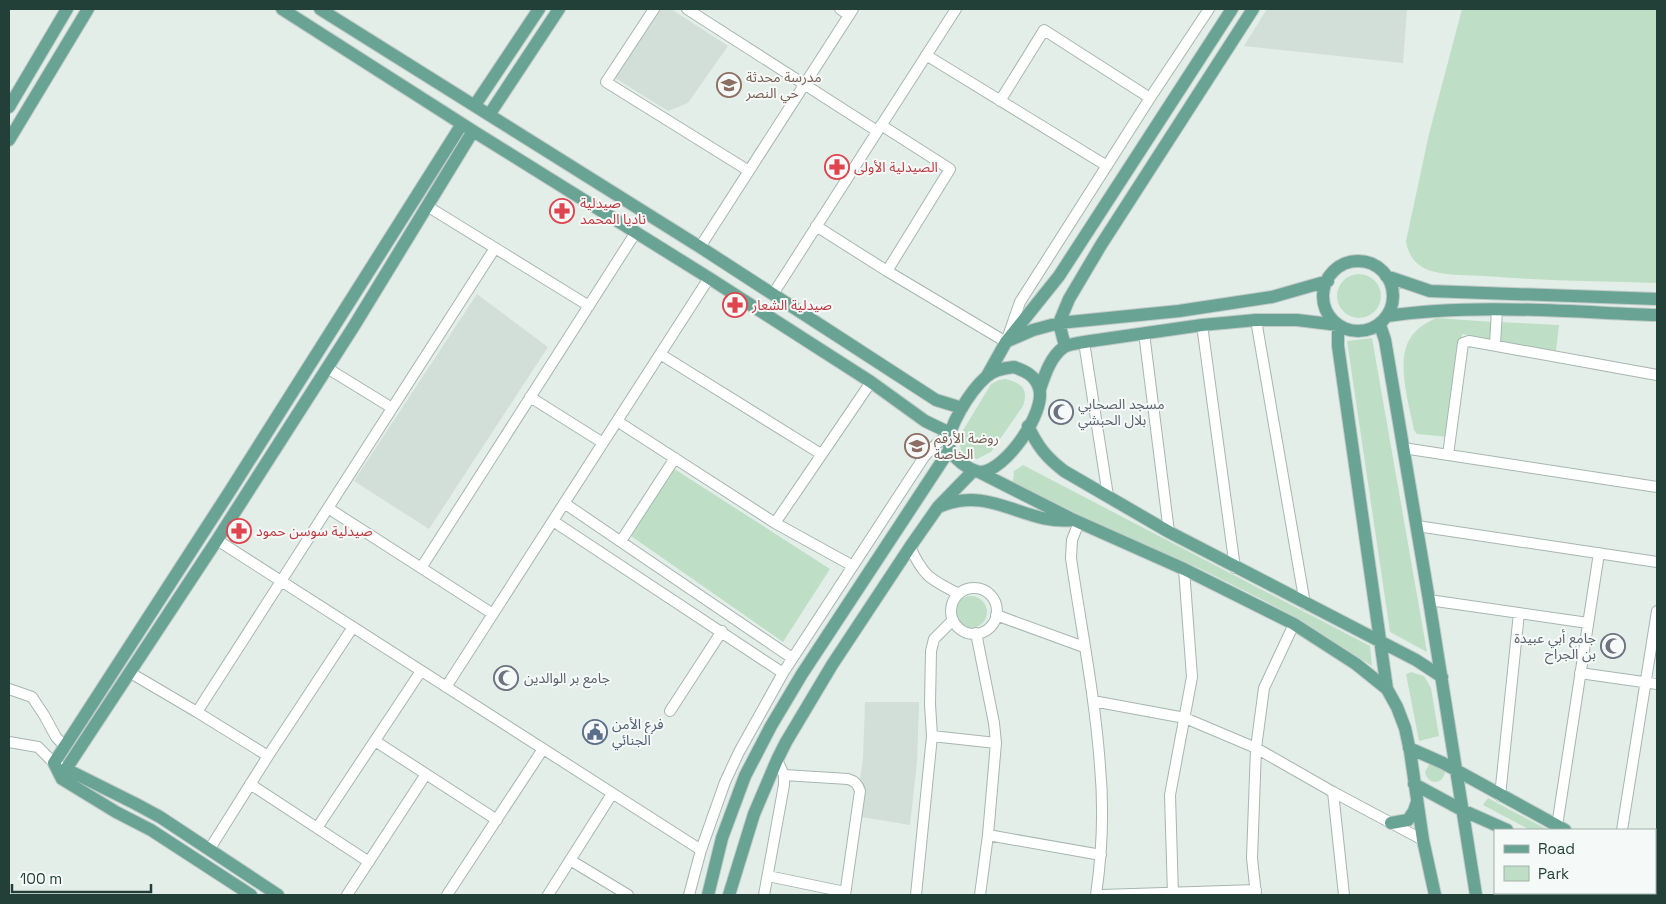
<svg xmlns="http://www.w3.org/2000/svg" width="1666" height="904" font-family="'Space Grotesk','Noto Sans Arabic',sans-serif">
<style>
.built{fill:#d2ded8}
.green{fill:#bedfc6}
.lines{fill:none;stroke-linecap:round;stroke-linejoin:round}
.minor-casing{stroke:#a6b6b0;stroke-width:12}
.major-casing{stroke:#c1cac7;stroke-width:14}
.minor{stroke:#fff;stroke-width:10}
.major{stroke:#69a393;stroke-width:12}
.labels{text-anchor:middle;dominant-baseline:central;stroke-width:4;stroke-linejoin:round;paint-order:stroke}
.education-label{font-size:14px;fill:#785e54;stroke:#f5faf8;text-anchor:start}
.health-label{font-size:14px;fill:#be3a42;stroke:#f5faf8;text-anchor:start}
.worship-label{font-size:14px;fill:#5b616d;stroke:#f5faf8;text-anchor:start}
.service-label{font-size:14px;fill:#4e5e75;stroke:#f5faf8;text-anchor:start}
</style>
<rect width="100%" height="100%" fill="#e4eee9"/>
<path class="built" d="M661,9H671L728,46L688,103L668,111L615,78Z
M1267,9H1407L1403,63L1244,46Z
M477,294L548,347L429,529L354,481Z
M865,702H919L917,763L910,825L855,816L863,758Z"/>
<path class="green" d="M1462,9H1657V283C1600,281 1542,281 1485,276C1468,275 1448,276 1431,271C1417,267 1408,256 1406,241L1429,134Z
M1337 296a22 22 0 1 1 44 0a22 22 0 1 1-44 0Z
M1436,318L1494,322L1493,340L1462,334L1449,437L1417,434L1414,430C1409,405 1395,359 1411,337C1417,328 1426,323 1436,318Z
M1499,322L1559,325L1556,351L1498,342Z
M1372,338L1427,652L1390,632L1347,341Z
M1006,379C1021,383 1029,389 1023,406L991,452L977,459L964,455L961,451L959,437L991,384L999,380Z
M1023,465L1370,646L1372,666L1301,620L1257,597L1201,569L1086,518L1013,482L1014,471Z
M673,468L830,569L783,642L631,536Z
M955 612a16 16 0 1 1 32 0a16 16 0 1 1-32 0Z
M1411,672L1424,676L1431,688L1439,736L1419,741L1406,674Z
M1430,763L1445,771C1444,785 1428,786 1425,772Z
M1488,798L1548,830H1530L1483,805Z"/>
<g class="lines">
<defs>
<path id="minor" d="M654,9L606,82L749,171
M687,9L877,131
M840,9L849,15
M926,55L1107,166
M1000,101L1044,30L1150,98
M881,125L950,169L887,271
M427,206L589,306
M816,226L887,271L1006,342L1020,302L1150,98L1209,9
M700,247L853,9
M773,294L956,9
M1256,320L1305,604
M1202,325L1235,568
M1144,333L1169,532
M1084,342L1108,496
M1495,344L1497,310
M660,354L821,454
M327,368L392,408
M530,397L603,443
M617,421L775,523L853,566
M1403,448L1657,487
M1448,455L1463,343L1469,341L1657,375
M564,503L792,658
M328,508L493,614
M553,521L783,673
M1079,522L1072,540L1071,558C1081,627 1095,696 1100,766C1104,809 1102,853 1096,895
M775,523L871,382
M1417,526L1657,562
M217,540L701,850
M621,541L675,458
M910,547C924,577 930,579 959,594
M421,568L636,232
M951 611a23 23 0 1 1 46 0a23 23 0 1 1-46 0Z
M1429,600L1588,623
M996,615L1084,647
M976,633L994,723L996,743L988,835L980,895
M129,672L197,712L268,756
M1580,673L1657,684
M446,687L709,278
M9,689L32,697L44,715L56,737L65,747
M1093,701L1185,718L1256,748L1333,792L1423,840
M670,711L722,631
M197,712L495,248
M932,736L996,743
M375,741L497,820
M9,742L38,747L54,763L60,766
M784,775L848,779C855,781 858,784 860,791L845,895
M250,784L369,862
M1333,792L1344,895
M1500,796L1519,613
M1557,826L1599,553
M317,828L421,671
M1622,830L1657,611
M988,835L1101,855
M209,850L268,756L353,627
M570,860L628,895
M768,876L845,892
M347,895L426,774
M447,895L543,749
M548,895L612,794
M689,895L701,850L725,782L739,752L783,673L924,457L933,447L950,433
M764,895L784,785V775L777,760
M916,895L932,736L930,704L931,651L934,639L953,620
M1102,895L1256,890
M1173,895L1170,795L1192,677L1184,569
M1256,895L1252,858L1256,748L1264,688L1294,624"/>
<path id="major" d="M282,9L473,131L709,278L871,382L925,421L950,433
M320,9L700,247L936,400L962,408
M475,105L539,9
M9,107L67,9
M489,115L559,9
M9,140L88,9
M1323 296a35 35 0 1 1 70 0a35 35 0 1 1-70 0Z
M1386,276L1430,291L1657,299
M1387,316C1473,303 1570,312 1657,315
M1380,325L1385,340L1429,600L1476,895
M1010,340L1033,330L1059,323L1179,311L1272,297L1328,281
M1065,346L1059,323L1069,299L1101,245L1253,9
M1014,367C1025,371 1035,375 1039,388C1047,411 1005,472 980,472C972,471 962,464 957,459C955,457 951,453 950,450C943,431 972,389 986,377C993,370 1004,368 1014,367Z
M987,376L1006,342L1059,276L1232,9
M1040,389C1045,374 1051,356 1064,347C1069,344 1078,343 1084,342L1202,325L1256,320H1297L1338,325V346L1387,689
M1028,426C1038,447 1046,457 1064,471L1169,532L1416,660L1442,677
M979,472L1074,520L1184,569L1294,624L1356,664L1387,689L1397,707L1405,728L1410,751L1423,840L1435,895
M941,506C992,485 1025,526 1074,520
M1409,748L1443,763L1565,830
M1414,784L1462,810L1507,830
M1391,823L1408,820L1414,811L1417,802
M1655,864L1657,865
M1655,890H1657
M251,895L151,830L116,812L62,779L54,763L230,491L462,124
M278,895L160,817L136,804L66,769L217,540L354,326L473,131
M708,895L722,838L745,776L771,726L802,674L950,449
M729,895L754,814L777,760L786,742L832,665L910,547L938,507L974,470"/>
</defs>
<use href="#minor" class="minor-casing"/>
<use href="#major" class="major-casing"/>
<use href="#minor" class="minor"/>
<use href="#major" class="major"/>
</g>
<defs>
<symbol id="school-ring" viewBox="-11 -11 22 22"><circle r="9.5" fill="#f5faf8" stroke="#8d6e63" stroke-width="1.5"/><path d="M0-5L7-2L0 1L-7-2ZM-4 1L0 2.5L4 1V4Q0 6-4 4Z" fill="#8d6e63"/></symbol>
<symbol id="pharmacy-ring" viewBox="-11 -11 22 22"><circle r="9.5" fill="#f5faf8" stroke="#e0444e" stroke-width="1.5"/><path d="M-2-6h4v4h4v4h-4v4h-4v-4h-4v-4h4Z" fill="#e0444e"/></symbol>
<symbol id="mosque-ring" viewBox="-11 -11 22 22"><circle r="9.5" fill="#f5faf8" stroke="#6b7280" stroke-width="1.5"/><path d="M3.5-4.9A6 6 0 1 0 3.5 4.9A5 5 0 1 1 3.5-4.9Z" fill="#6b7280"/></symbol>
<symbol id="civic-ring" viewBox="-11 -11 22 22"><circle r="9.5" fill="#f5faf8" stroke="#5c6f8a" stroke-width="1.5"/><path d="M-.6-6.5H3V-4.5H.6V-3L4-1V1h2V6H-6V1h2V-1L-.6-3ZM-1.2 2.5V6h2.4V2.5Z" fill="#5c6f8a"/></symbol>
</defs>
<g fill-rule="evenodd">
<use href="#school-ring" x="715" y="71" width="28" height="28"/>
<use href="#pharmacy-ring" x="823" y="153" width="28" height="28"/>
<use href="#pharmacy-ring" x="548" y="197" width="28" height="28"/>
<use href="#pharmacy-ring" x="721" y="291" width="28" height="28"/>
<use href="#mosque-ring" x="1047" y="398" width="28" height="28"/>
<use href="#school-ring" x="903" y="432" width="28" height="28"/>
<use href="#pharmacy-ring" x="225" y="517" width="28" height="28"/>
<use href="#mosque-ring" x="1599" y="632" width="28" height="28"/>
<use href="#mosque-ring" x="492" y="664" width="28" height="28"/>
<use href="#civic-ring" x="581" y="718" width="28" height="28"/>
</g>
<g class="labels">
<g class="education-label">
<text x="746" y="77">مدرسة محدثة<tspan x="746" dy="16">حي النصر</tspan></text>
<text x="934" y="438">روضة الأرقم<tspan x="934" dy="16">الخاصة</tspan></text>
</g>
<g class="health-label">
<text x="854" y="167">الصيدلية الأولى</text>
<text x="580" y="203">صيدلية<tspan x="580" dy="16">ناديا المحمد</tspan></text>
<text x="752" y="305">صيدلية الشعار</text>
<text x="256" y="531">صيدلية سوسن حمود</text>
</g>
<g class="worship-label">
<text x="1078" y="404">مسجد الصحابي<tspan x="1078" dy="16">بلال الحبشي</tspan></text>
<text x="1596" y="638" text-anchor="end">جامع أبي عبيدة<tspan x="1596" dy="16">بن الجراح</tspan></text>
<text x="524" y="678">جامع بر الوالدين</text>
</g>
<g class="service-label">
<text x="612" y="724">فرع الأمن<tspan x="612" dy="16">الجنائي</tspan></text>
</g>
</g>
<rect width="1666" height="904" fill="none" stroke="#234038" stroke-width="20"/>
<rect x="1494" y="829" width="162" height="65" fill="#f5faf8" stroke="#a1b0ab"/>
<rect x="1504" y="845" width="25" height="8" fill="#69a393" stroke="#a1b0ab"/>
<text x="1538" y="854" font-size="15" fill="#234038">Road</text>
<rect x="1504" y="866" width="25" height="15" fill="#bedfc6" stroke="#a1b0ab"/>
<text x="1538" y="879" font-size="15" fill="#234038">Park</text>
<path d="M12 884v8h139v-8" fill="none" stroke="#234038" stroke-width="2.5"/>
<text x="20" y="884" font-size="15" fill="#234038" stroke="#f5faf8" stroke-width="4" paint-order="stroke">100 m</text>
</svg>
